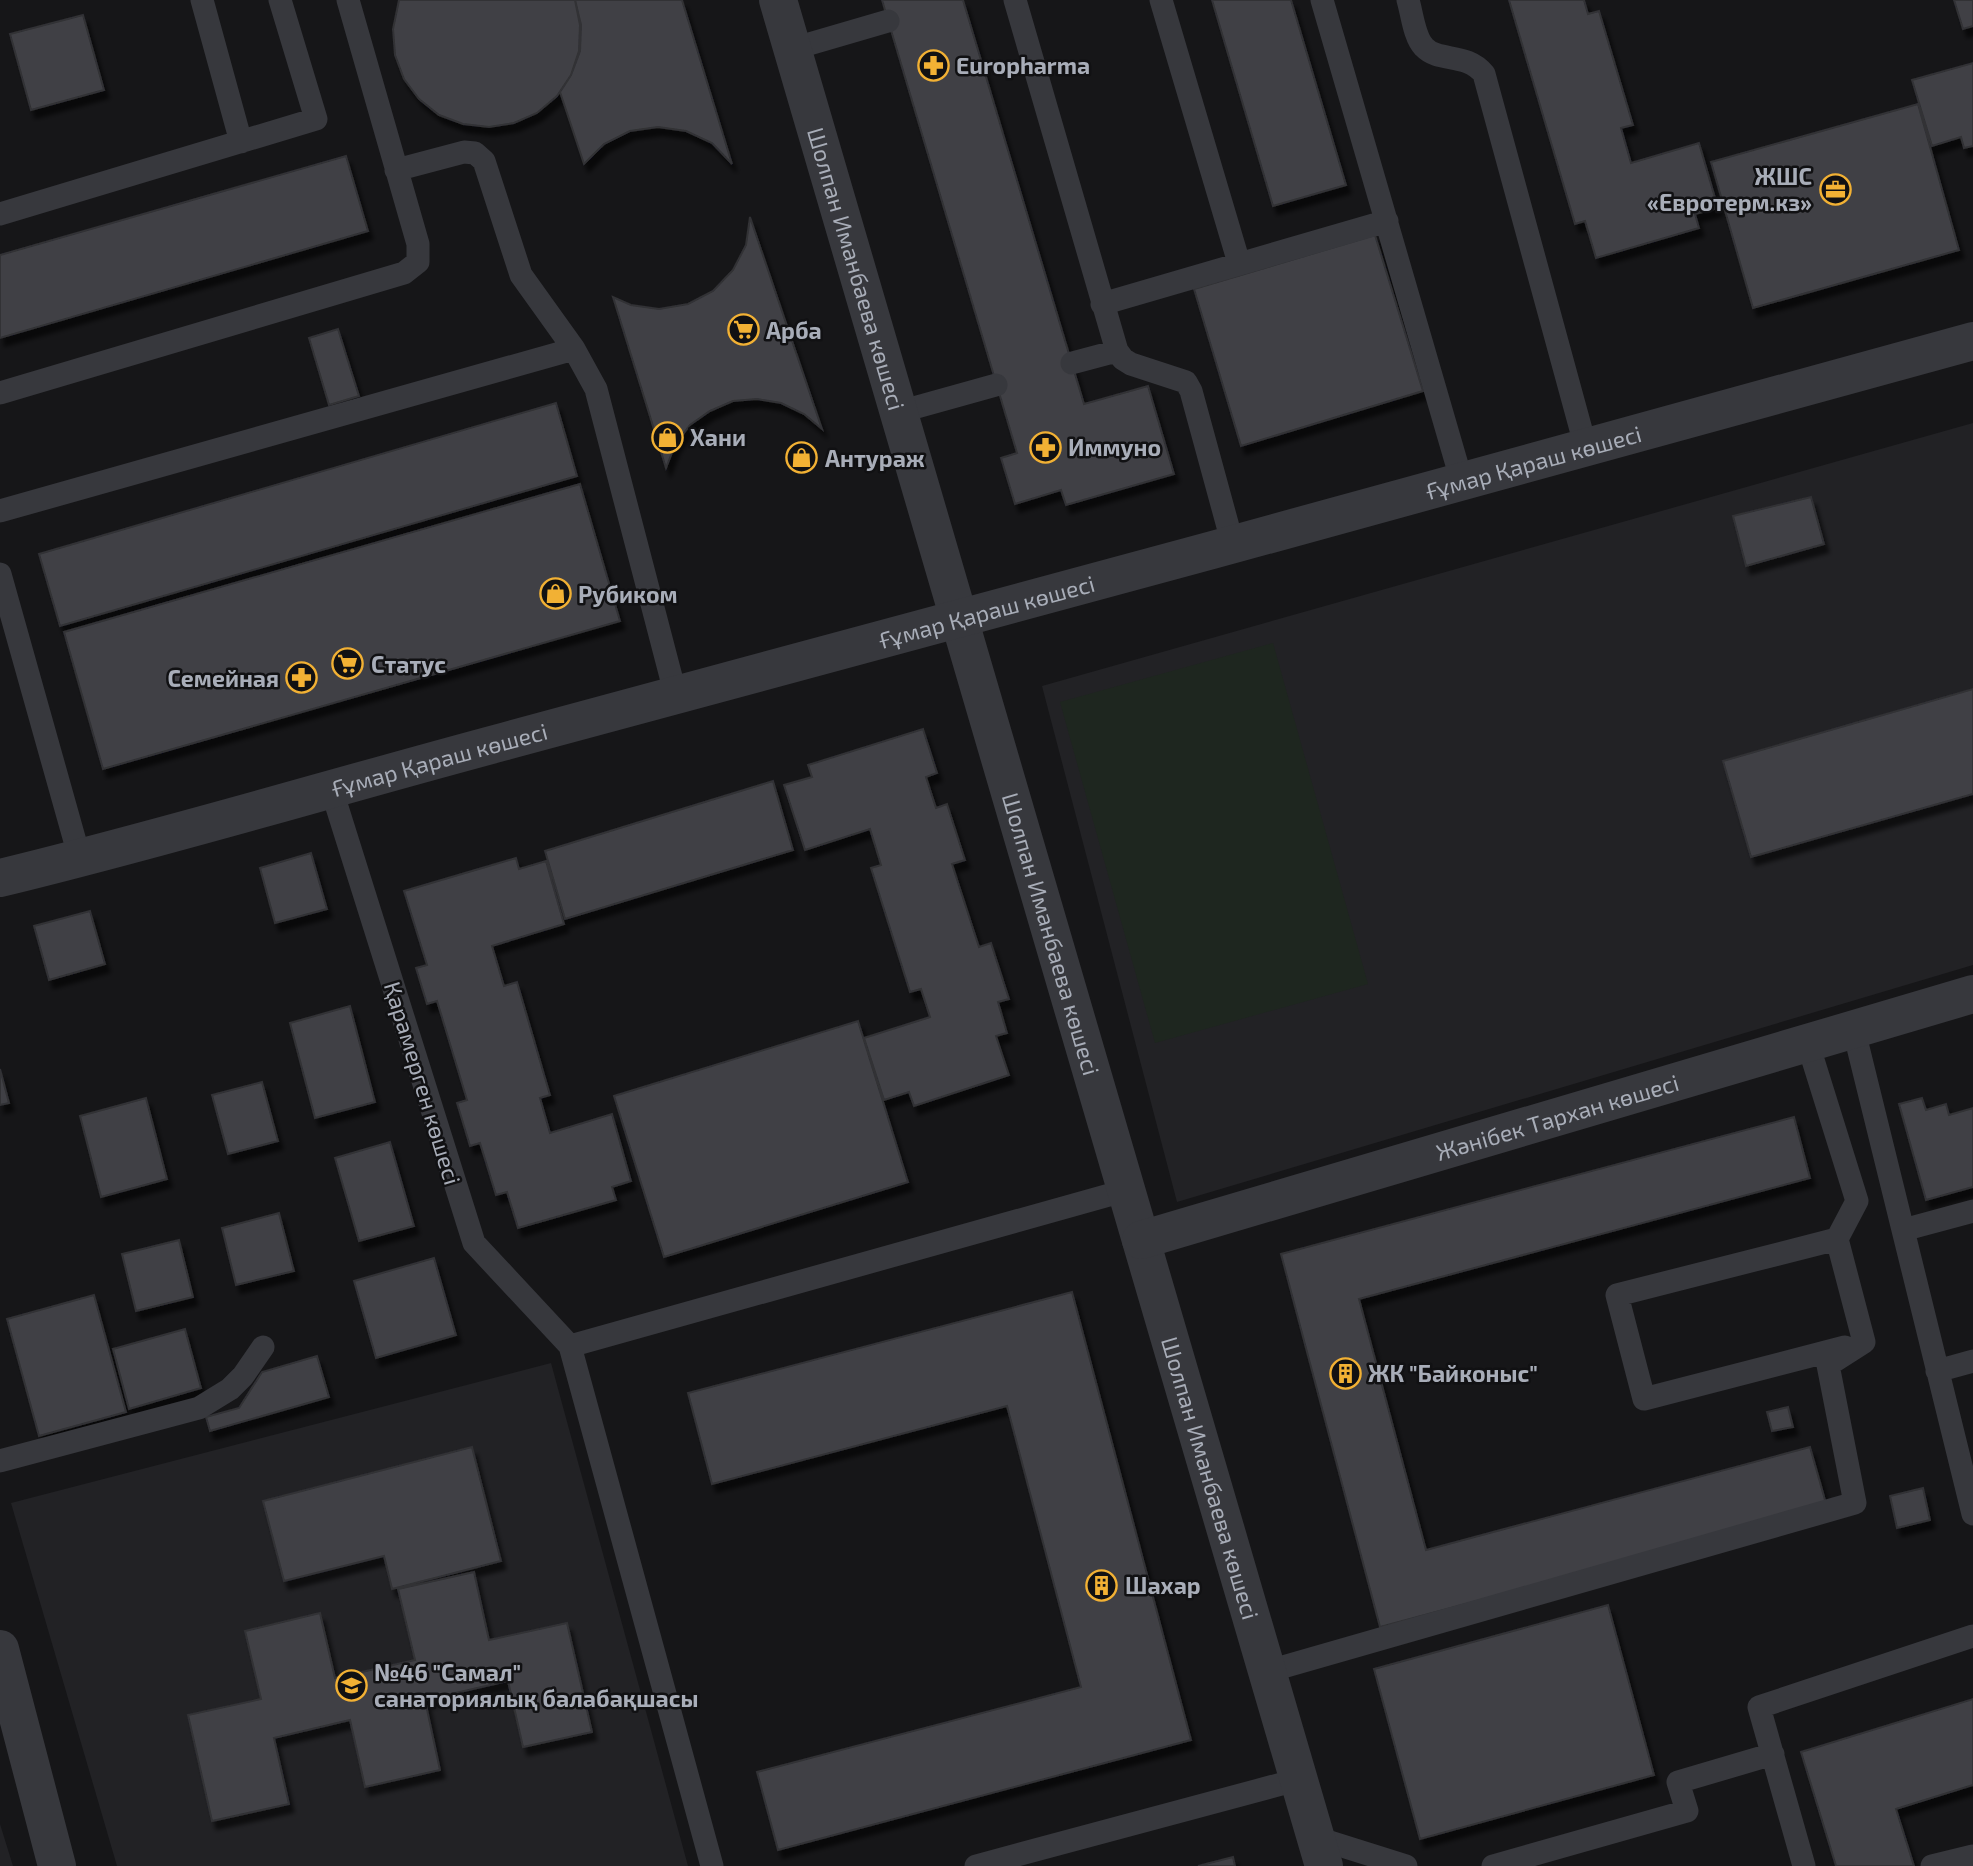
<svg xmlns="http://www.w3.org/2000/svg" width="1973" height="1866" font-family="'Exo 2',sans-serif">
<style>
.built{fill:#222225}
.green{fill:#1e261f}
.building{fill:#404145;stroke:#303034;stroke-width:2;filter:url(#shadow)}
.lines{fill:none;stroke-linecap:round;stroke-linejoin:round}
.service{stroke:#37383d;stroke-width:23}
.minor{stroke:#37383d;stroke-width:38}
.labels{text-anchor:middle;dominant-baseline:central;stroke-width:5;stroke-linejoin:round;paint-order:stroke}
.poi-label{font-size:23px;font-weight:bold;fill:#a8adb8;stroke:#111113;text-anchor:start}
.street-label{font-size:23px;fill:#a8adb8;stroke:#111113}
</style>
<defs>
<filter id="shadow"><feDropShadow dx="4.5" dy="8" stdDeviation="2" flood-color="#0009"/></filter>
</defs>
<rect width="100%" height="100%" fill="#161618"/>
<path class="built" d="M1973,423V965L1177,1202L1042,686Z
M551,1363L688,1866H117L11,1503Z
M0,1824L13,1866H0Z"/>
<path class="green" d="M1273,643L1368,984L1155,1043L1060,702Z"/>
<path class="building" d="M399,0H575L580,25L579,51L571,75L557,96L537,113L514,123L489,127L463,124L439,115L419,99L404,79L395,55L393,29Z
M575,0H682L732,164L712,143L686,131L658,127L630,131L604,144L584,164L560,92L571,75L580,51L581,25Z
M882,0H963L1084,404L1148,386L1174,474L1066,505L1061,490L1015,504L1001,458L1017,453Z
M1212,0H1291L1346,185L1273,206Z
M1509,0H1584L1588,14L1599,11L1633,125L1621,128L1631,163L1699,143L1718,208L1695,214L1699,228L1596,258L1585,221L1575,224Z
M1954,0H1973V26L1963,29Z
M83,15L104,90L31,110L10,34Z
M1973,63V146L1964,148L1961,137L1932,146L1912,80Z
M1918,104L1959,250L1753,308L1711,162Z
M346,156L368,231L0,338V255Z
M750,217L822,429L804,414L781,403L757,399L733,401L710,411L690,425L675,445L666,468L613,297L631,305L659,309L688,304L713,291L733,270L746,245Z
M1375,235L1423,391L1241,446L1194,289Z
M338,329L359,396L329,405L309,338Z
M556,403L577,476L60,626L39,554Z
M580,484L620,621L103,769L64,632Z
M1811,497L1824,544L1746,566L1733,516Z
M1973,689V794L1751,857L1723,761Z
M923,729L937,773L926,777L936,808L947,804L965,860L952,864L979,947L991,943L1009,999L998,1002L1007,1033L996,1036L1009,1075L914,1106L909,1092L884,1100L864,1038L930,1017L921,989L910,992L871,868L881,865L870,829L805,850L784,785L812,777L808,765Z
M773,781L793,850L565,919L545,851Z
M311,853L327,909L275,923L260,868Z
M516,858L519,869L546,861L564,924L492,946L504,986L517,982L550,1095L540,1098L550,1133L612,1114L631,1181L612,1187L616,1200L518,1228L507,1192L496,1195L480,1143L470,1146L457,1103L467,1100L437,1001L427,1004L416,968L427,965L404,891Z
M90,911L105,964L49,980L34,926Z
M350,1006L375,1102L315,1118L290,1023Z
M858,1021L908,1182L664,1257L614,1096Z
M0,1069L9,1103L0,1105Z
M262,1082L278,1141L228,1154L212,1095Z
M146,1098L167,1179L101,1197L80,1116Z
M1922,1098L1926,1110L1946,1104L1949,1115L1973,1108V1187L1926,1200L1899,1104Z
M1794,1117L1810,1178L1359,1299L1426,1550L1810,1447L1827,1507L1380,1627L1281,1254Z
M390,1142L414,1226L359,1241L335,1158Z
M279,1213L294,1271L236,1285L222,1228Z
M179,1240L193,1297L136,1311L122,1254Z
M434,1258L456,1335L376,1358L354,1281Z
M1072,1292L1191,1740L778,1850L757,1772L1081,1687L1007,1406L712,1484L688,1393Z
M94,1295L126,1412L39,1436L7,1319Z
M185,1329L201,1388L129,1409L113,1349Z
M317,1356L329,1397L210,1431L206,1417L239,1408L262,1372Z
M1788,1407L1793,1427L1772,1431L1767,1412Z
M472,1447L501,1561L392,1589L384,1556L284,1581L263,1501Z
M1923,1488L1930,1520L1897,1528L1890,1496Z
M474,1572L489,1640L567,1623L592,1732L523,1747L508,1681L425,1700L440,1770L365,1787L350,1720L274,1738L289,1804L212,1821L188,1715L261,1699L245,1631L320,1613L335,1678L415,1660L398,1589Z
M1608,1605L1654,1775L1420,1839L1374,1669Z
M1973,1699V1785L1896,1809L1914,1866H1836L1801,1752Z
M1233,1857L1235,1866H1198Z"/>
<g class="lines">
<path class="service" d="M202,0L241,142
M1015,0L1117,351L1123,359L1131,364L1186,382L1191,391L1233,545
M1161,0L1239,263
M1322,0L1462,482
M1408,0C1412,13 1414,37 1424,47C1439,63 1466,52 1484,74L1586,448
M792,49L888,21
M396,170L464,152L475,153L484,161L521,275L574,349
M0,214L316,119L280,0
M1102,304L1387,221
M1072,363L1117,351
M0,393L404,273L418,262V244L348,0
M899,412L996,385
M0,511L574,349L596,389L676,696
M0,574L80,859
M331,788L474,1243L570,1346L712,1866
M1854,1031L1973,1514
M1903,1230L1973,1211
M1837,1239L1617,1295L1644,1399L1845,1347
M570,1346L1127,1190
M1937,1371L1973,1361
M0,1461L199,1408L230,1389L243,1376L263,1347
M1269,1671L1855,1503L1828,1365L1864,1342L1837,1239L1857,1201L1808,1044
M1317,1838L1406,1866
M976,1866L1300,1779
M1493,1866L1687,1811L1678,1782L1773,1754
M1804,1866L1759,1707L1973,1636
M1932,1866L1973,1856"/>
<g class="minor">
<path id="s1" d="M778,0L1324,1866"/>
<path id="s2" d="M0,878C170,837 337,786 506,741C996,610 1484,476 1973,341"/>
<path id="s3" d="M1141,1240L1973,994"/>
<path d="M0,1649L57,1866"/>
</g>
</g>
<defs>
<symbol id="pharmacy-ring" viewBox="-11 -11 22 22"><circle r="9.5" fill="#111113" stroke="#f2b134" stroke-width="1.5"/><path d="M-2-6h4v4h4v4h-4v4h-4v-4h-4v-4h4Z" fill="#f2b134"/></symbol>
<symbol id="office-ring" viewBox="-11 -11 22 22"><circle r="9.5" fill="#111113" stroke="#f2b134" stroke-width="1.5"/><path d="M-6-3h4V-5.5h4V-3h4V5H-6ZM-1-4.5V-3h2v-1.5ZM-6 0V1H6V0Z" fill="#f2b134"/></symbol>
<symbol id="supermarket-ring" viewBox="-11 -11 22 22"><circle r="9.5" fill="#111113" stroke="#f2b134" stroke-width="1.5"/><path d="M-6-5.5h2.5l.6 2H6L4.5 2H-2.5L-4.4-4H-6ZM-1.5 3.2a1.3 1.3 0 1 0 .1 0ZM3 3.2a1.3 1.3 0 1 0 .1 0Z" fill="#f2b134"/></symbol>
<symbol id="shop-ring" viewBox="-11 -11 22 22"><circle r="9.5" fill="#111113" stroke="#f2b134" stroke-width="1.5"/><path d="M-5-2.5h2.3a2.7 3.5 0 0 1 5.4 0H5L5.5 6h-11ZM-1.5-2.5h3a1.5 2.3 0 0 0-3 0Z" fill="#f2b134"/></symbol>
<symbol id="building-ring" viewBox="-11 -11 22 22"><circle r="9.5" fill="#111113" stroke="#f2b134" stroke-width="1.5"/><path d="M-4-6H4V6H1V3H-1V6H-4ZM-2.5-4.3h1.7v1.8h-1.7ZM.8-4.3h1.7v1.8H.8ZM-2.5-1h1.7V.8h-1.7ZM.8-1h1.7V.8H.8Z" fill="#f2b134"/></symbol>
<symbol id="school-ring" viewBox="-11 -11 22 22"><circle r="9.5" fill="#111113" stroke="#f2b134" stroke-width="1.5"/><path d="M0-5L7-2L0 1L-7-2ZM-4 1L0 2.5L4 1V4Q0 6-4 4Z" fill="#f2b134"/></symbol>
</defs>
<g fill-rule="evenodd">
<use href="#pharmacy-ring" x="916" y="48" width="35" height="35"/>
<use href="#office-ring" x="1818" y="172" width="35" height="35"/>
<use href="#supermarket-ring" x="726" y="312" width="35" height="35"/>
<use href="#shop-ring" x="650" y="420" width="35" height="35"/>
<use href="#pharmacy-ring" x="1028" y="430" width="35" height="35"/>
<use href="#shop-ring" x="784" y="440" width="35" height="35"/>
<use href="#shop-ring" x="538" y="576" width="35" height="35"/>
<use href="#supermarket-ring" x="330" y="646" width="35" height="35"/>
<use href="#pharmacy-ring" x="284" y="660" width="35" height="35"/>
<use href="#building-ring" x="1328" y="1356" width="35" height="35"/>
<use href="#building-ring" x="1084" y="1568" width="35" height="35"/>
<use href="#school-ring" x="334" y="1668" width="35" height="35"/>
</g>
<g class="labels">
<g class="poi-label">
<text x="956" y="65">Europharma</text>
<text x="1812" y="176" text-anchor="end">ЖШС<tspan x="1812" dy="26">«Евротерм.кз»</tspan></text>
<text x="766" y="330">Арба</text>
<text x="690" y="437">Хани</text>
<text x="1068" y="447">Иммуно</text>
<text x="825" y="458">Антураж</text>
<text x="578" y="594">Рубиком</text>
<text x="371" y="664">Статус</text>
<text x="279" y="678" text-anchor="end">Семейная</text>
<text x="1368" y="1373">ЖК "Байконыс"</text>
<text x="1125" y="1585">Шахар</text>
<text x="374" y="1672">№46 "Самал"<tspan x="374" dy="26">санаториялық балабақшасы</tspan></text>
</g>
<g class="street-label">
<text stroke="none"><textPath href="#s1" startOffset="280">Шолпан Иманбаева көшесі</textPath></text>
<text stroke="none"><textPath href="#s2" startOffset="1589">Ғұмар Қараш көшесі</textPath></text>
<text stroke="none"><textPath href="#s2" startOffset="1022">Ғұмар Қараш көшесі</textPath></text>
<text stroke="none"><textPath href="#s2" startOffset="455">Ғұмар Қараш көшесі</textPath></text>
<text stroke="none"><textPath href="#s1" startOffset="973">Шолпан Иманбаева көшесі</textPath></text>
<text transform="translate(423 1083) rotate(73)">Қарамерген көшесі</text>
<text stroke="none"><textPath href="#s3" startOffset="434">Жәнібек Тархан көшесі</textPath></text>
<text stroke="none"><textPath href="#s1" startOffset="1540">Шолпан Иманбаева көшесі</textPath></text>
</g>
</g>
</svg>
